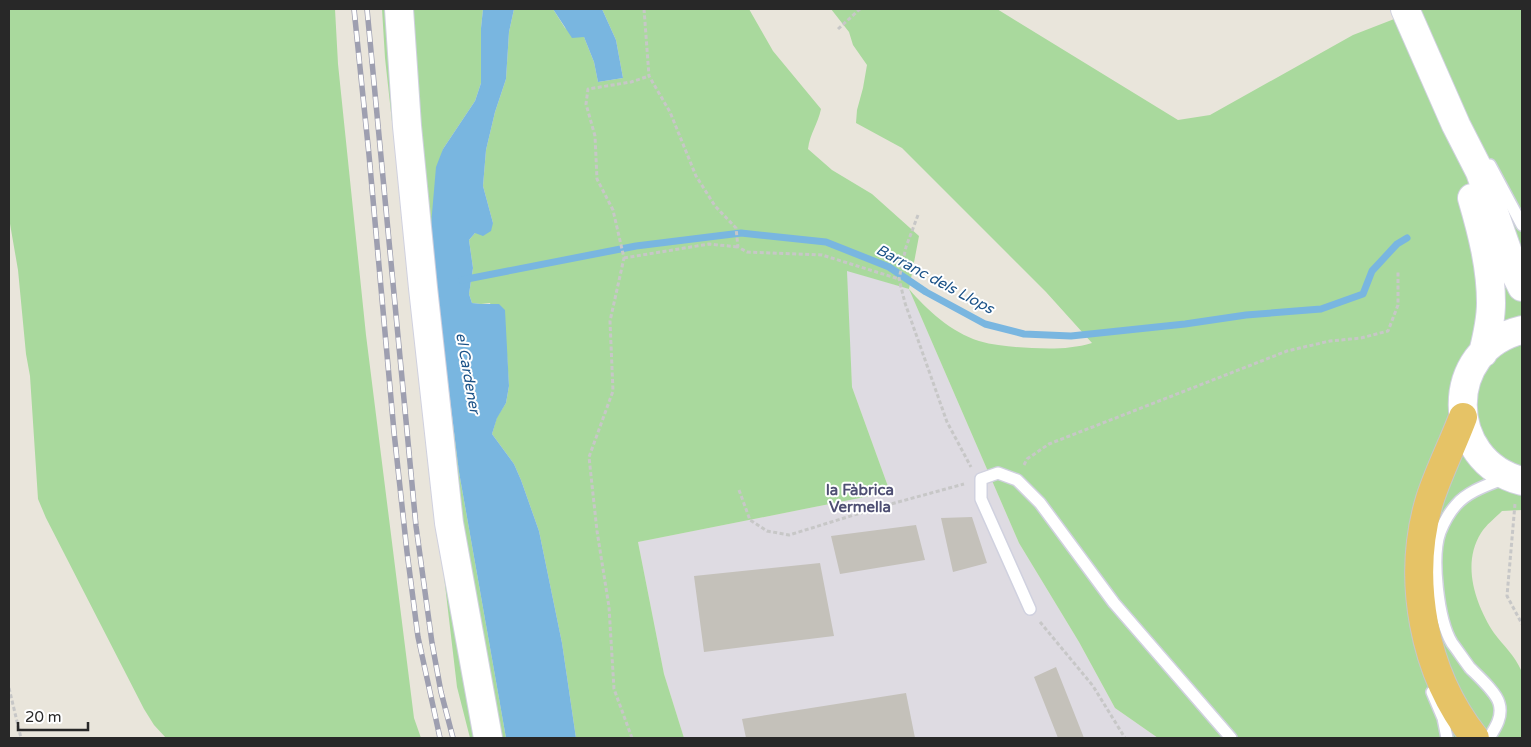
<svg xmlns="http://www.w3.org/2000/svg" width="1531" height="747" font-family="'Varela Round',sans-serif">
<style>
.industrial{fill:#dedbe2}
.green{fill:#a9d99d}
.water{fill:#79b6e0}
.lines{fill:none;stroke-linecap:round;stroke-linejoin:round}
.stream{stroke:#79b6e0;stroke-width:7}
.building{fill:#c4c1ba}
.service-casing{stroke:#d0d1df;stroke-width:14}
.tertiary-casing{stroke:#d0d1df;stroke-width:30}
.secondary-casing{stroke:#d0d1df;stroke-width:30}
.trunk-casing{stroke:#c7c7c7;stroke-width:30}
.path{stroke:#c7c7c7;stroke-width:3;stroke-dasharray:4 2.5;stroke-linecap:butt}
.service{stroke:#fff;stroke-width:11}
.tertiary{stroke:#fff;stroke-width:28}
.secondary{stroke:#fff;stroke-width:28}
.trunk{stroke:#e6c366;stroke-width:28}
.rail-casing{stroke:#9e9fb0;stroke-width:5.5}
.rail{stroke:#fff;stroke-width:4;stroke-dasharray:11;stroke-linecap:butt}
.labels{text-anchor:middle;dominant-baseline:central;stroke-width:4;stroke-linejoin:round;paint-order:stroke}
.water-label{font-size:15px;font-style:italic;fill:#1c5388;stroke:#fff}
.neighbourhood-label{font-size:15px;font-weight:bold;fill:#4e4f73;stroke:#fff}
</style>
<rect width="100%" height="100%" fill="#e9e5db"/>
<path class="industrial" d="M846,270L909,289L1019,543L1079,642L1115,708L1158,738H684L664,674L638,542L890,492L852,387Z"/>
<path class="green" d="M9,9H335L338,64L366,335L414,718L421,738H166L154,725L144,709L46,518L38,499L30,376L26,354L18,270L9,218Z
M382,9H483L481,28V83L475,101L443,149L430,237L459,472L506,738H470L457,687L412,304L385,58Z
M514,9H553L565,28L584,37L594,62L598,82L623,78L616,40L602,9H749L773,51L821,109C818,124 810,133 808,149L832,170L872,194L919,236L909,289C927,310 951,332 979,341C996,346 1014,347 1032,348C1052,349 1072,349 1092,343L1046,292L902,148L856,123L857,110L863,88L867,65L853,45L849,32L831,9H997L1178,120L1210,115L1353,35L1420,9H1522V510L1502,511C1495,518 1486,525 1481,533C1461,565 1476,605 1494,633C1503,645 1515,656 1521,670C1525,677 1522,727 1522,738H1158L1115,708L1079,642L1019,543L909,289L847,271L852,387L890,492L638,542L664,674L684,738H576L562,643L539,531L521,480L514,464L492,434L497,417L506,403L509,386L507,355L490,303L481,304L472,303L469,294L473,268L469,240L475,233L493,223L483,186L486,150L495,112L506,79L509,32Z"/>
<path class="water" d="M483,9H514L509,32L506,79L495,112L486,150L483,186L493,223L491,231L483,236L475,233L469,240L473,268L469,294L472,303L481,304H499L505,310L509,386L506,403L497,418L492,434L514,464L521,480L539,531L562,643L576,738H506L459,472L430,237L436,167L443,149L475,101L481,83V28Z
M553,9H602L616,40L623,78L598,82L594,62L584,37L572,38Z"/>
<g class="lines">
<path class="stream" d="M462,280L636,246L741,233L826,242L889,267L926,292L985,324L1024,334L1071,336L1185,324L1246,315L1321,309L1363,294L1372,271L1397,244L1407,238"/>
</g>
<path class="building" d="M972,517L987,563L953,572L941,518Z
M916,525L925,560L840,574L831,536Z
M820,563L834,636L704,652L694,576Z
M1056,667L1084,738H1058L1034,677Z
M906,693L915,738H746L742,719Z"/>
<g class="lines">
<defs>
<path id="service" d="M1490,165L1522,225
M1030,609L981,499V479L998,473L1017,480L1040,503L1114,603L1231,738
M1432,692L1443,718L1447,738
M1489,738C1496,727 1503,716 1499,703C1496,692 1478,676 1470,668C1464,660 1458,651 1452,643C1438,620 1431,557 1440,532C1444,522 1449,513 1456,505C1468,491 1488,485 1505,478"/>
<path id="tertiary" d="M399,9L407,126L423,288L449,523L488,738"/>
<path id="secondary" d="M1405,9L1456,125L1480,172L1515,273L1522,287
M1472,198C1482,232 1491,267 1491,303C1491,320 1487,337 1483,353
M1522,330C1442,349 1444,461 1522,481"/>
<path id="trunk" d="M1463,417C1453,444 1439,471 1430,499C1406,578 1423,673 1475,738"/>
</defs>
<use href="#service" class="service-casing"/>
<use href="#tertiary" class="tertiary-casing"/>
<use href="#secondary" class="secondary-casing"/>
<use href="#trunk" class="trunk-casing"/>
<path class="path" d="M644,9L649,76L670,112L696,176L715,206L736,228L738,247L747,252L822,255L899,279
M838,29L860,9
M918,215L906,247L899,279L905,303L947,422L971,467
M624,258L709,244L738,247
M1024,465L1027,459L1049,444L1287,351L1330,341L1361,338L1388,331L1398,305V270
M739,490L750,520L767,531L789,535L880,507L964,484
M1515,504L1507,596L1522,624
M1040,622L1093,686L1125,738
M9,688L21,738
M632,738L614,689L609,607L597,531L589,457L613,391L610,321L624,258L613,210L597,179L595,136L586,104L588,89L631,82L649,76"/>
<use href="#service" class="service"/>
<use href="#tertiary" class="tertiary"/>
<use href="#secondary" class="secondary"/>
<use href="#trunk" class="trunk"/>
<defs>
<path id="rail" d="M354,9L369,155L394,432L407,552L418,637L440,738
M367,9L416,526L432,643L441,692L453,738"/>
</defs>
<use href="#rail" class="rail-casing"/>
<use href="#rail" class="rail"/>
</g>
<g class="labels">
<g class="water-label">
<text transform="translate(935 279) rotate(28)">Barranc dels Llops</text>
<text transform="translate(468 373) rotate(80)">el Cardener</text>
</g>
<g class="neighbourhood-label">
<text x="860" y="490">la Fàbrica<tspan x="860" dy="17">Vermella</tspan></text>
</g>
</g>
<rect width="1531" height="747" fill="none" stroke="#282828" stroke-width="20"/>
<path d="M18 722v8h70v-8" fill="none" stroke="#282828" stroke-width="2.5"/>
<text x="25" y="722" font-size="15" fill="#282828" stroke="#ffffff" stroke-width="4" paint-order="stroke">20 m</text>
</svg>
